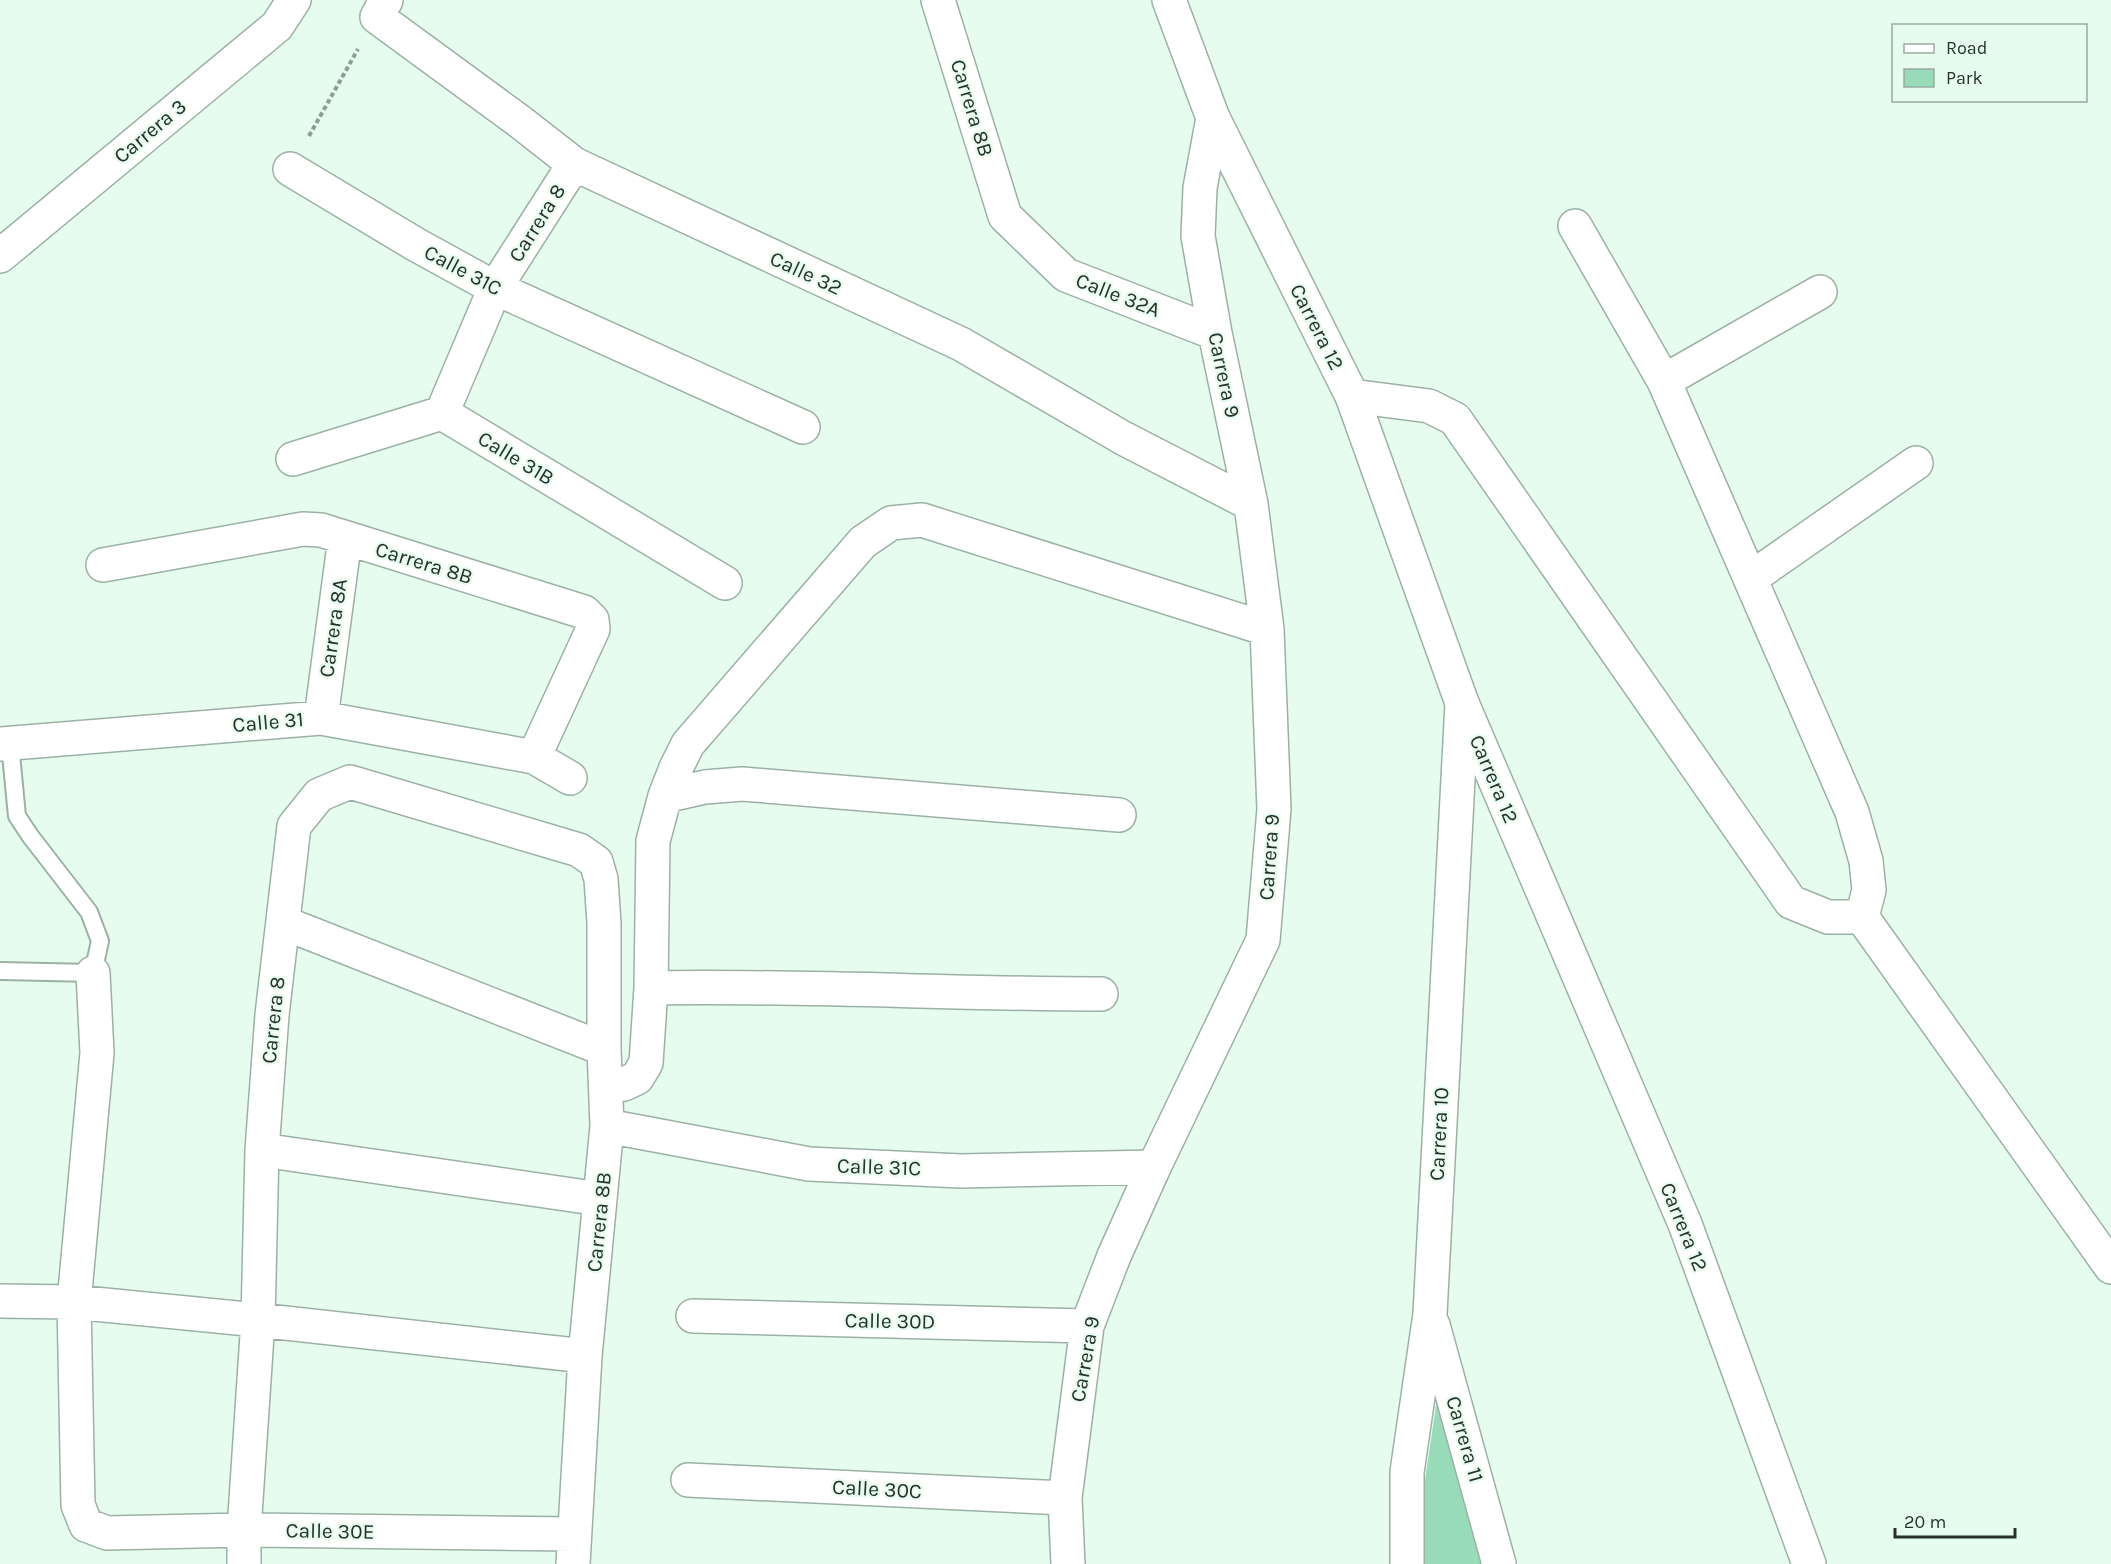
<svg xmlns="http://www.w3.org/2000/svg" width="2111" height="1564" font-family="Karla,sans-serif">
<style>
.green{fill:#97dbb8}
.lines{fill:none;stroke-linecap:round;stroke-linejoin:round}
.lane-casing{stroke:#9cb1a5;stroke-width:20}
.street-casing{stroke:#9cb1a5;stroke-width:36}
.secondary-casing{stroke:#9cb1a5;stroke-width:36}
.path{stroke:#8f9e95;stroke-width:4;stroke-dasharray:4.5 3;stroke-linecap:butt}
.lane{stroke:#fff;stroke-width:16}
.street{stroke:#fff;stroke-width:33}
.secondary{stroke:#fff;stroke-width:33}
.labels{text-anchor:middle;dominant-baseline:central;stroke-width:4.5;stroke-linejoin:round;paint-order:stroke}
.street-label{font-size:21px;fill:#28302c;stroke:#e6fcef}
</style>
<rect width="100%" height="100%" fill="#e6fcef"/>
<path class="green" d="M1440,1379L1490,1564H1421L1418,1527Z"/>
<g class="lines">
<defs>
<path id="lane" d="M0,971L93,973L100,941L89,912L31,837L17,816L10,744"/>
<path id="street" d="M386,0L377,17L519,121L574,164L961,344L1123,438L1251,504
M938,0L1005,216L1066,275L1215,333
M290,169L415,244L495,288L803,427
M0,256L277,26L294,0
M1664,381L1820,292
M1352,396L1429,406L1455,419L1791,902L1828,917H1862L1869,890L1866,861L1852,812L1664,381L1575,226
M442,413L495,288L574,164
M293,459L442,413L725,583
M103,565L303,529L321,530L584,612L592,620L593,629L534,757
M1751,578L1916,463
M321,718L345,538
M0,744L321,718L534,757L570,778
M665,796L676,768L688,744L863,542L891,523L922,520L1267,629
M1862,917L2111,1267
M284,923L604,1049
M93,973L97,1053L74,1302L78,1505L86,1525L107,1533L244,1530L574,1534
M651,988C801,985 951,994 1101,994
M606,1086L624,1084L637,1078L646,1063L651,988L653,841L665,796L705,787L742,784L1119,815
M607,1126L809,1164L961,1171L1154,1167
M262,1150L600,1199
M0,1301L74,1302L258,1320L585,1356
M693,1316L1087,1326
M1433,1325L1499,1564
M688,1480L1065,1498
M244,1564V1530L258,1320L262,1150L272,1015L294,826L319,795L350,782L579,850L596,862L601,879L604,923V1049L607,1126L585,1356L573,1564
M1068,1564L1065,1498L1087,1326L1114,1256L1154,1167L1263,940L1274,809L1267,629L1251,504L1215,333L1198,236L1200,188L1213,118
M1407,1564V1472L1430,1314L1462,703"/>
<path id="secondary" d="M1169,0L1213,118L1352,396L1462,703L1685,1224L1809,1564"/>
</defs>
<use href="#lane" class="lane-casing"/>
<use href="#street" class="street-casing"/>
<use href="#secondary" class="secondary-casing"/>
<path class="path" d="M309,136L358,49"/>
<use href="#lane" class="lane"/>
<use href="#street" class="street"/>
<use href="#secondary" class="secondary"/>
</g>
<g class="labels">
<g class="street-label">
<text transform="translate(972 108) rotate(73)">Carrera 8B</text>
<text transform="translate(150 131) rotate(-40)">Carrera 3</text>
<text transform="translate(537 223) rotate(-58)">Carrera 8</text>
<text transform="translate(463 270) rotate(28)">Calle 31C</text>
<text transform="translate(806 273) rotate(25)">Calle 32</text>
<text transform="translate(1118 295) rotate(21)">Calle 32A</text>
<text transform="translate(1317 327) rotate(63)">Carrera 12</text>
<text transform="translate(1224 375) rotate(78)">Carrera 9</text>
<text transform="translate(516 458) rotate(31)">Calle 31B</text>
<text transform="translate(424 563) rotate(17)">Carrera 8B</text>
<text transform="translate(333 628) rotate(-82)">Carrera 8A</text>
<text transform="translate(268 722) rotate(-5)">Calle 31</text>
<text transform="translate(1494 779) rotate(67)">Carrera 12</text>
<text transform="translate(1269 857) rotate(-86)">Carrera 9</text>
<text transform="translate(273 1020) rotate(-84)">Carrera 8</text>
<text transform="translate(1439 1134) rotate(-87)">Carrera 10</text>
<text transform="translate(879 1167) rotate(2)">Calle 31C</text>
<text transform="translate(599 1222) rotate(-84)">Carrera 8B</text>
<text transform="translate(1684 1227) rotate(68)">Carrera 12</text>
<text transform="translate(890 1321) rotate(1)">Calle 30D</text>
<text transform="translate(1085 1359) rotate(-80)">Carrera 9</text>
<text transform="translate(1465 1439) rotate(74)">Carrera 11</text>
<text transform="translate(877 1489) rotate(3)">Calle 30C</text>
<text transform="translate(330 1531) rotate(1)">Calle 30E</text>
</g>
</g>
<rect x="1892" y="24" width="195" height="78" fill="#e6fcef" stroke="#9aaaa1" stroke-width="1.5"/>
<rect x="1904" y="44" width="30" height="9" fill="#ffffff" stroke="#9aaaa1" stroke-width="1.5"/>
<text x="1946" y="54" font-size="18" fill="#28302c">Road</text>
<rect x="1904" y="69" width="30" height="18" fill="#97dbb8" stroke="#9aaaa1" stroke-width="1.5"/>
<text x="1946" y="84" font-size="18" fill="#28302c">Park</text>
<path d="M1895 1528v9h120v-9" fill="none" stroke="#28302c" stroke-width="3"/>
<text x="1904" y="1528" font-size="18" fill="#28302c" stroke="#e6fcef" stroke-width="4.5" paint-order="stroke">20 m</text>
</svg>
